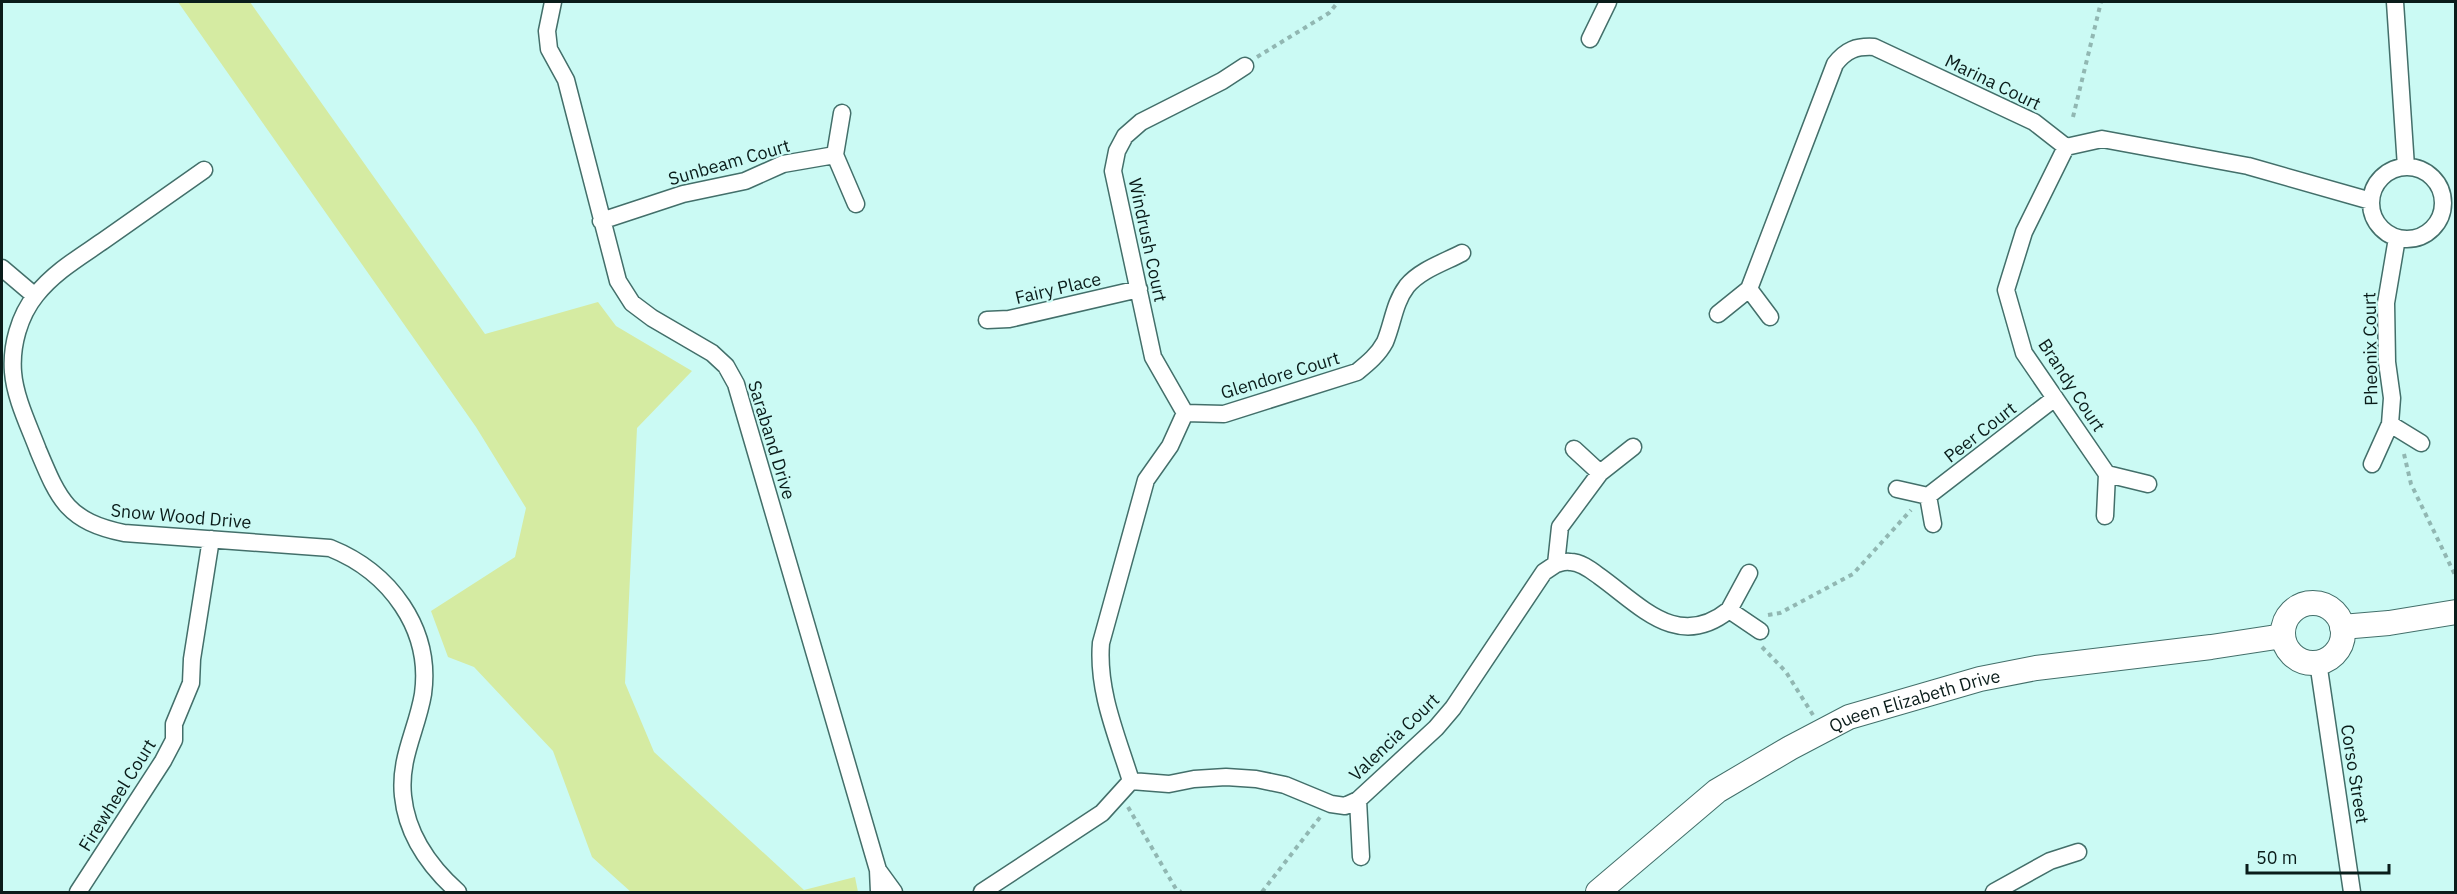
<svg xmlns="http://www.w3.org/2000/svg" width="2457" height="894" font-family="'IBM Plex Sans',sans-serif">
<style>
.green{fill:#d5eba2}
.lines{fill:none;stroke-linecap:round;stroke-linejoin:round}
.street-casing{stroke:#436f6a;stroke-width:19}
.secondary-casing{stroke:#436f6a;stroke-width:26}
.path{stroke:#91b7b2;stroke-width:4;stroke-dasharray:4.5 4.5;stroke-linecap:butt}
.street{stroke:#fff;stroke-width:16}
.secondary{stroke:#fff;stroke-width:24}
.labels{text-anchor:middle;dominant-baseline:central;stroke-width:4.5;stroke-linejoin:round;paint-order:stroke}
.street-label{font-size:18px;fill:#0a1c1a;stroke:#cbfaf4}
</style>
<rect width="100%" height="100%" fill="#cbfaf4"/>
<path class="green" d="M178,2H250L485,334L598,302L616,326L692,371L637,428L625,683L654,752L804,890L855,877L858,892H631L592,857L553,751L474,667L448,657L431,611L515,557L526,508L476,427Z"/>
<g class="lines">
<defs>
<path id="street" d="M553,2L547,31L549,49L566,80L618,281L632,303L652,318L712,353L726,366L736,384L878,870L879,892
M2395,2L2406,167
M1590,39L1608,2
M842,113L835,155L856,204
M2066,147L2024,232L2006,290L2024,353L2107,474L2105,516
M2371 203a36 36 0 1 1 72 0a36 36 0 1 1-72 0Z
M204,170C171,193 137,217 103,241C80,257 54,272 36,295C19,316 11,346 13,372C15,398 29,426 38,450C59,500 67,521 124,533L330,548C390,572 432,629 423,694C417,730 399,758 403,796C407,836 430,867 458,892
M601,221L683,194L745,181L783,164L835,155
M2,268L35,296
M1749,289L1835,64C1846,50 1856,46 1874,47L2034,122L2066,147L2102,139L2248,166L2371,201
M1718,314L1749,289L1770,317
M987,320L1009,319L1139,289
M1185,413L1153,357L1113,171L1117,151L1125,136L1141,122L1222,81L1245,66
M2390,424L2392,398L2387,362L2386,303L2397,238
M1574,449L1600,473L1633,447
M2372,464L2390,424L2421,443
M2107,474L2148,484
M1897,489L1928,496L1933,524
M1928,496L2055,398
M1556,564C1560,563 1566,561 1570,562C1581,562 1591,570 1599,576C1641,606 1678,651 1729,610
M1749,573L1729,610L1760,631
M2318,662L2352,892
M1131,781C1117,736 1097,691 1101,643L1146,480L1170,446L1185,413L1224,414L1357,372C1368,363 1378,355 1385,342C1393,323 1394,303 1407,286C1420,270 1445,262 1462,253
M1358,800L1361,857
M878,870L894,892
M78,892L163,761L174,740V724L191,683L192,659L211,539
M982,892L1102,813L1131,781L1169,784L1194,779L1226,777L1256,779L1285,785L1331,804L1345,806L1358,800L1436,728L1453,708L1544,572L1556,564L1560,527L1600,473
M1994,892L2050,861L2078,852"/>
<g id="secondary">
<circle cx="2313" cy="633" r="30"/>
<path d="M2342,627L2389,623L2456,612"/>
<path id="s1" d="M1598,892L1717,791L1790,748L1849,717L1980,679L2036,668L2211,647L2283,636"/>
</g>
</defs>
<use href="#street" class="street-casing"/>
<use href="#secondary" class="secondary-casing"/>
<path class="path" d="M1257,57L1329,13L1338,2
M2073,117L2101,2
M2404,454L2411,484L2456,577
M1768,615L1780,613L1853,574L1911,510
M1762,647L1786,672L1813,715
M1128,807L1176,889L1181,892
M1262,892L1321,816"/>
<use href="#street" class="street"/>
<use href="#secondary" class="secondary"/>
</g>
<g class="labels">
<g class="street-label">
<text transform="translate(1993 82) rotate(26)">Marina Court</text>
<text transform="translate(729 162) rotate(-16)">Sunbeam Court</text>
<text transform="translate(1148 240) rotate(78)">Windrush Court</text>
<text transform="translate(1058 288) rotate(-13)">Fairy Place</text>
<text transform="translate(2370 349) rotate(-91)">Pheonix Court</text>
<text transform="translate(1280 375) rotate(-17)">Glendore Court</text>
<text transform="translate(2072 385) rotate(57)">Brandy Court</text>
<text transform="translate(1980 432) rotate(-38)">Peer Court</text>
<text transform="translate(772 440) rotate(73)">Saraband Drive</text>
<text transform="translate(181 516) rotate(5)">Snow Wood Drive</text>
<text stroke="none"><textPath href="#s1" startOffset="375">Queen Elizabeth Drive</textPath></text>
<text transform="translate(1394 737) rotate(-44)">Valencia Court</text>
<text transform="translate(2355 774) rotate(81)">Corso Street</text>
<text transform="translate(117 795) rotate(-58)">Firewheel Court</text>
</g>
</g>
<rect width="2457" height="894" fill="none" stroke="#0a1c1a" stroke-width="6"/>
<path d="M2247 864v9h142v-9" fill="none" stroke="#0a1c1a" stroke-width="3"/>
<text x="2256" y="864" font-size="18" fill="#0a1c1a" stroke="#cbfaf4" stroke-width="4.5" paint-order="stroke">50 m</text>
</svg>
